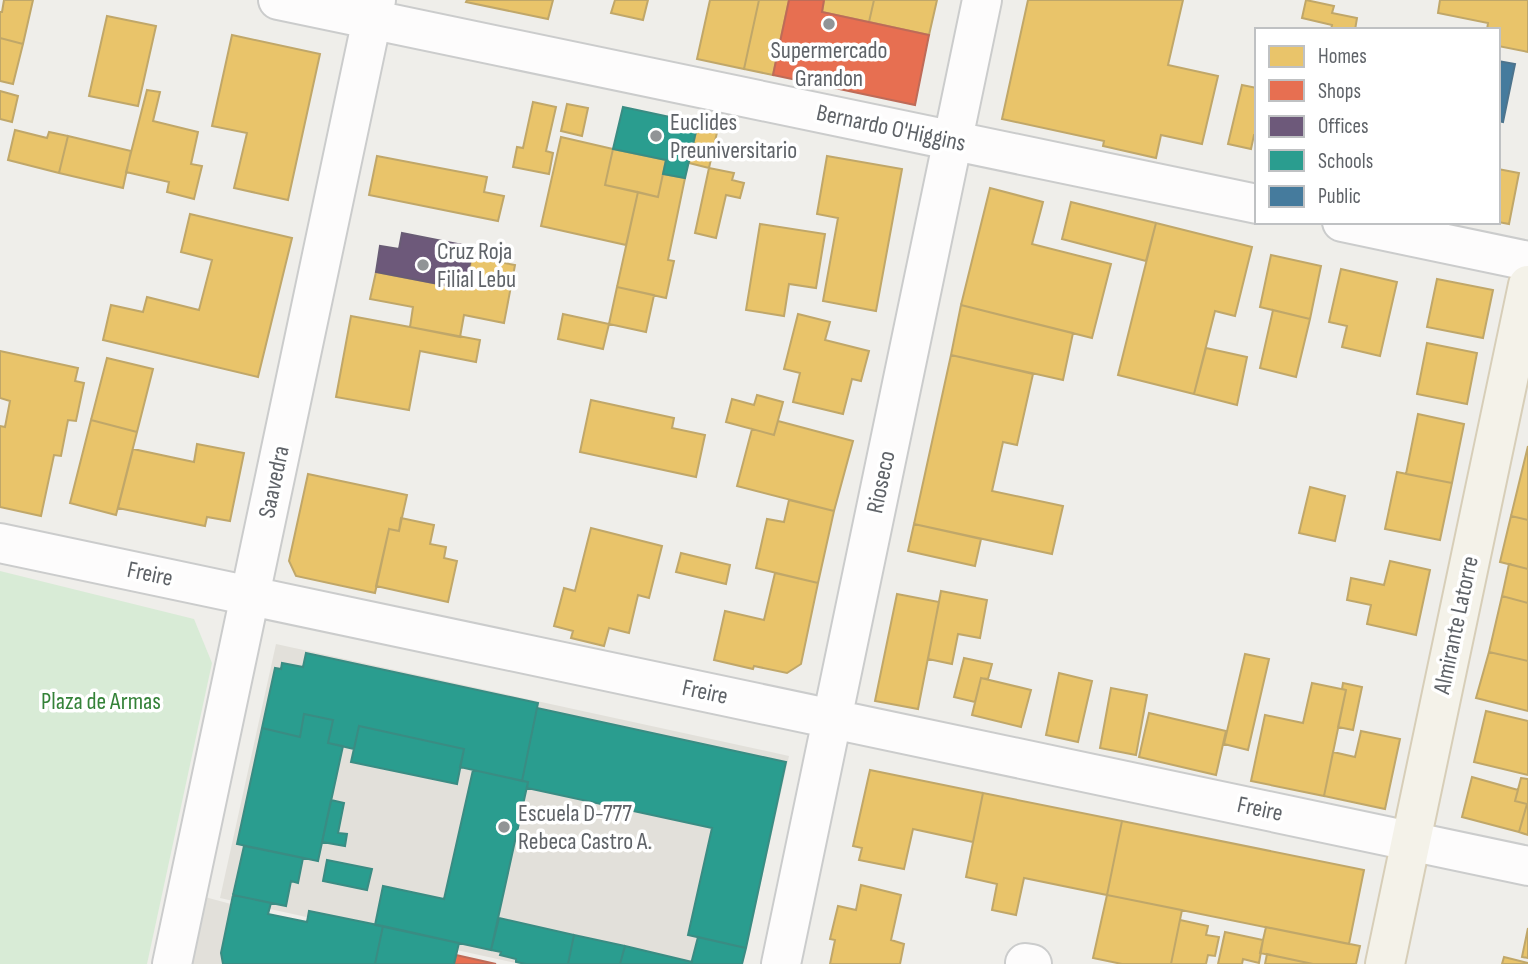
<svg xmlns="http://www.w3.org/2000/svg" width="1528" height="964" font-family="'Sofia Sans Condensed',sans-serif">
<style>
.education{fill:#e2e0da}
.green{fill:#d8ebd6}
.homes{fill:#e9c46a;stroke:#c0a769;stroke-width:2}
.shops{fill:#e76f51;stroke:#be6b58;stroke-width:2}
.offices{fill:#6d597a;stroke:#695c75;stroke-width:2}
.schools{fill:#2a9d8f;stroke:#3a8c83;stroke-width:2}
.public{fill:#457b9d;stroke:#4d748d;stroke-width:2}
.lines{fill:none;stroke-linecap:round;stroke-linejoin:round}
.minor-casing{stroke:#cbcccc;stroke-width:42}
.major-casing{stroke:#d7ceb8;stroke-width:42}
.minor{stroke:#fdfcfc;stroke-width:38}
.major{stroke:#f4f2e9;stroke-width:38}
.poi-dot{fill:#919496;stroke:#fff;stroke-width:2.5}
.labels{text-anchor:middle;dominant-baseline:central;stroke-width:7;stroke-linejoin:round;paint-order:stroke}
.poi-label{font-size:24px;fill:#5f6368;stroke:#fff;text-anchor:start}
.street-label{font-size:24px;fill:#5f6368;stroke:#fff}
.park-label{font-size:24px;fill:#348238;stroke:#fff}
</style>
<rect width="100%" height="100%" fill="#efeeea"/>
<path class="education" d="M276,644L789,756L743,964H520L220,898Z
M190,893L362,939L357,964H174Z"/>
<path class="green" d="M0,571L194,619L212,663L147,964H0Z"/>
<path class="homes" d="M4,0H33L23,44L0,38V12H2Z
M467,0H553L548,19L466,2Z
M615,0H648L643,20L611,13Z
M710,0H759L744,69L697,59Z
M759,0H789L773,75L744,69Z
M824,0H874L869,22L822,12Z
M874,0H937L929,35L869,22Z
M1028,0H1183L1168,65L1218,76L1202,144L1161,135L1156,158L1103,146L1104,141L1002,119Z
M1306,0L1334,6L1332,13L1357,18L1355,30H1331L1332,25L1302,18Z
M1440,0H1528V52L1498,46V30H1487L1488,23L1438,13Z
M107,16L156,26L138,106L89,96Z
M232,35L320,54L288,200L234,188L247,133L212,126Z
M0,38L23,44L13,84L0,81Z
M1242,85L1257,88V135H1254L1251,149L1228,144Z
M147,90L160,92L153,121L198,132L191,164L202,166L194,199L167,192L169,182L126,172Z
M0,91L18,96L12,122L0,119Z
M533,102L556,107L546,151L553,153L549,174L513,167L517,147L523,148Z
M567,104L588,108L582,136L561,131Z
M698,123L718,128L709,168L689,163Z
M15,130L47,138L49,132L68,136L59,173L8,160Z
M68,136L131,151L123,188L59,173Z
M561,137L613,149L605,185L638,192L626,245L541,226Z
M613,149L666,160L658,197L605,185Z
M377,156L487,177L484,192L504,196L498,221L369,195Z
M827,156L902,169L876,311L823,301L838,218L817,214Z
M709,168L734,173L732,180L744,183L740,198L726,195L716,238L695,233Z
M1498,169L1519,173L1509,224L1498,222Z
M663,174L685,178L668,260L674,261L666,298L617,287L638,192L658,197Z
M990,188L1043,202L1032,244L1111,264L1092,338L961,305Z
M1071,202L1156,223L1146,261L1062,239Z
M190,214L292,238L258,377L103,340L111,305L143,312L147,297L199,310L212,260L181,252Z
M1156,223L1252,247L1235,316L1215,311L1194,394L1118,375Z
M760,224L825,234L816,288L789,284L784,316L746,310Z
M1271,255L1321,266L1310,319L1260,307Z
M472,257L515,265L504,323L464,315L460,337L410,327L413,307L370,299L376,272L465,289Z
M1341,269L1397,282L1380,356L1342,347L1347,326L1329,322Z
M1437,279L1493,290L1483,338L1427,327Z
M617,287L654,295L646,332L609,324Z
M961,305L1073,333L1063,380L951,355Z
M1273,310L1310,319L1296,377L1260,368Z
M563,314L609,324L603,349L558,339Z
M798,314L830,322L825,340L869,351L861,381L852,379L843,414L793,402L800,373L784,369Z
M351,316L480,340L476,362L420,351L409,410L336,397Z
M1427,343L1477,353L1467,404L1417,394Z
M1206,348L1247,357L1237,405L1194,394Z
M0,351L78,368L75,381L84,383L76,421L68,420L61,456L54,455L41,516L0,507V426L5,427L10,401L0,398Z
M951,355L1033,374L1017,445L1003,442L992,491L1063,506L1052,554L914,524Z
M107,358L153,369L137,432L91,420Z
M757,395L783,402L774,435L726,422L732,399L754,405Z
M591,400L674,418L672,428L705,435L696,477L580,452Z
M1418,414L1464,424L1452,483L1406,474Z
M91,420L137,432L116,515L70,503Z
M778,421L853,441L834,511L737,486L752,429L774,435Z
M197,444L244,453L230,521L207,517L205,526L118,508L133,449L194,462Z
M1528,446V520L1511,516Z
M1397,472L1452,483L1440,540L1385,529Z
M308,474L407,495L399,531L389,529L375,593L296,576L289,561Z
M1310,487L1345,496L1335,541L1299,533Z
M789,500L834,511L818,583L756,568L767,519L784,522Z
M1511,516L1528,520V569L1500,562Z
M401,518L434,525L430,544L446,547L444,558L457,561L448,602L376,586L389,529L399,531Z
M914,524L981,539L975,566L908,551Z
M591,528L662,546L649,598L638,595L629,633L609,628L604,646L571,638L573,631L554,626L564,588L575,591Z
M681,553L730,565L726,584L676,572Z
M1390,561L1430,570L1416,635L1367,624L1371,605L1347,600L1351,578L1384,585Z
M1509,564L1528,569V603L1502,596Z
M775,573L818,583L801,664L787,673L754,666L753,669L714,660L725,611L764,620Z
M941,591L987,600L980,638L958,634L952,664L928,659Z
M897,594L939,602L918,709L875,701Z
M1502,596L1528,603V661L1489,652Z
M1489,652L1528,661V711L1476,698Z
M1245,654L1269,659L1248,750L1224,744Z
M964,658L992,664L988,679L981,678L975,702L954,697Z
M1059,673L1092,681L1078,742L1046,735Z
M981,678L1031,690L1021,727L972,715Z
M1312,683L1346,690L1324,796L1251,781L1265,715L1303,723Z
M1343,683L1362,687L1353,730L1338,727L1346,690L1342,689Z
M1111,688L1147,695L1136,755L1100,748Z
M1486,711L1528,721V775L1474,762Z
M1149,713L1226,731L1216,775L1139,757Z
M1361,731L1400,739L1385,809L1324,796L1333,752L1355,757Z
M870,770L983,793L973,842L913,829L904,869L859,860L862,848L853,846Z
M1472,777L1518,790L1515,801L1527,804L1519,832L1462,817Z
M1521,778L1528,779V835L1519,832L1527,804L1515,801Z
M983,793L1122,821L1107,895L1024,878L1016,915L992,910L997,884L966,877Z
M1122,821L1364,870L1349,944L1107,895Z
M861,885L901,895L891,940L904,944L900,964H830L835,940L830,939L838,906L856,910Z
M1107,895L1182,910L1171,964H1122L1093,958Z
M1180,920L1208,926L1206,935L1219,937L1215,956L1208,955L1206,964H1171Z
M1266,927L1360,946L1356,964H1313L1260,953Z
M1528,928V958L1522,957Z
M1225,932L1263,940L1259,963L1243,959L1242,964H1218Z
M1267,954L1313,964H1265Z
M1504,957L1528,963V964H1502Z"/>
<path class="shops" d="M789,0H824L822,12L929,35L915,105L773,75Z
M456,955L496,964H454Z"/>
<path class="offices" d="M402,233L473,247L465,289L376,272L380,246L399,249Z"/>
<path class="schools" d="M623,107L698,123L685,178L663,174L666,160L613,149Z
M306,653L538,703L522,781L460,767L464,749L359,726L354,749L328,743L333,720L304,714L300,737L262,728L275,668L281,669L282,663L303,667Z
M537,708L786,762L746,948L688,935L712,828L527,788L528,782L522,781Z
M304,714L333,720L328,743L343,746L318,861L237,844L262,728L300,737Z
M359,726L464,749L457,784L351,762Z
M473,770L528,782L491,950L375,925L383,886L444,899Z
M331,800L344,803L338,833L347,834L345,846L322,842Z
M244,846L303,858L298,883L291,881L286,906L233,895Z
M327,860L372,869L367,890L323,881Z
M233,895L271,903L268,914L307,922L309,911L383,926L375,964H223L221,953Z
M499,918L574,935L568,964H526L516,962V959L500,955L501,952L491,950Z
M383,926L459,943L454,964H375Z
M574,935L625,946L620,964H568Z
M698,937L746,948L742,964H691Z
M625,946L692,962L691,964H620Z"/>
<path class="public" d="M1498,61L1515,64L1503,122L1498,121Z"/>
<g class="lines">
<defs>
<path id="minor" d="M278,0L1257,204
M1342,222L1528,261
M0,543L1528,866
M1025,963L1032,964
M172,964L376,0
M781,964L982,0"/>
<path id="major" d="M1385,964L1528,285"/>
</defs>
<use href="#minor" class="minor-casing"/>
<use href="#major" class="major-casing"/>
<use href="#minor" class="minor"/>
<use href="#major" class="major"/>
</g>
<g class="poi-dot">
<circle cx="829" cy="24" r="7"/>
<circle cx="656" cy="136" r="7"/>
<circle cx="423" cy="265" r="7"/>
<circle cx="504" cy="827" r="7"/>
</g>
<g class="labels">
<g class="poi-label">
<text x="829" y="50" text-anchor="middle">Supermercado<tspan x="829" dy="28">Grandon</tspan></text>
<text x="670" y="122">Euclides<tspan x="670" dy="28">Preuniversitario</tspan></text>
<text x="437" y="251">Cruz Roja<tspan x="437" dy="28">Filial Lebu</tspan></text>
<text x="518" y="813">Escuela D-777<tspan x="518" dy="28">Rebeca Castro A.</tspan></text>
</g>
<g class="street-label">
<text transform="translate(891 128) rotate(12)">Bernardo O'Higgins</text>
<text transform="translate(274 482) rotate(-78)">Saavedra</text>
<text transform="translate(881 482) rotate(-78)">Rioseco</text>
<text transform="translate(150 574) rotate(12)">Freire</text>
<text transform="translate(1456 625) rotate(-78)">Almirante Latorre</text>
<text transform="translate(705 692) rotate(12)">Freire</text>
<text transform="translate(1260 809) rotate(12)">Freire</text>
</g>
<g class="park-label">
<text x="101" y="701">Plaza de Armas</text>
</g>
</g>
<rect x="1255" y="28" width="245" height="196" fill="#ffffff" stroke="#bfc1c3" stroke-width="2"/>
<rect x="1269" y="46" width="35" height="21" fill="#e9c46a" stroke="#bfc1c3" stroke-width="2"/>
<text x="1318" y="63" font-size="21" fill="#5f6368">Homes</text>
<rect x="1269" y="80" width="35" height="21" fill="#e76f51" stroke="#bfc1c3" stroke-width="2"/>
<text x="1318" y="98" font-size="21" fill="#5f6368">Shops</text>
<rect x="1269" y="116" width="35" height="21" fill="#6d597a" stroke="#bfc1c3" stroke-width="2"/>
<text x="1318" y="133" font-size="21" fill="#5f6368">Offices</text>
<rect x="1269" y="150" width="35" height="21" fill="#2a9d8f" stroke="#bfc1c3" stroke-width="2"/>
<text x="1318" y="168" font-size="21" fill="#5f6368">Schools</text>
<rect x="1269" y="186" width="35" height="21" fill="#457b9d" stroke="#bfc1c3" stroke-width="2"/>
<text x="1318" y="203" font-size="21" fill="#5f6368">Public</text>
</svg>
